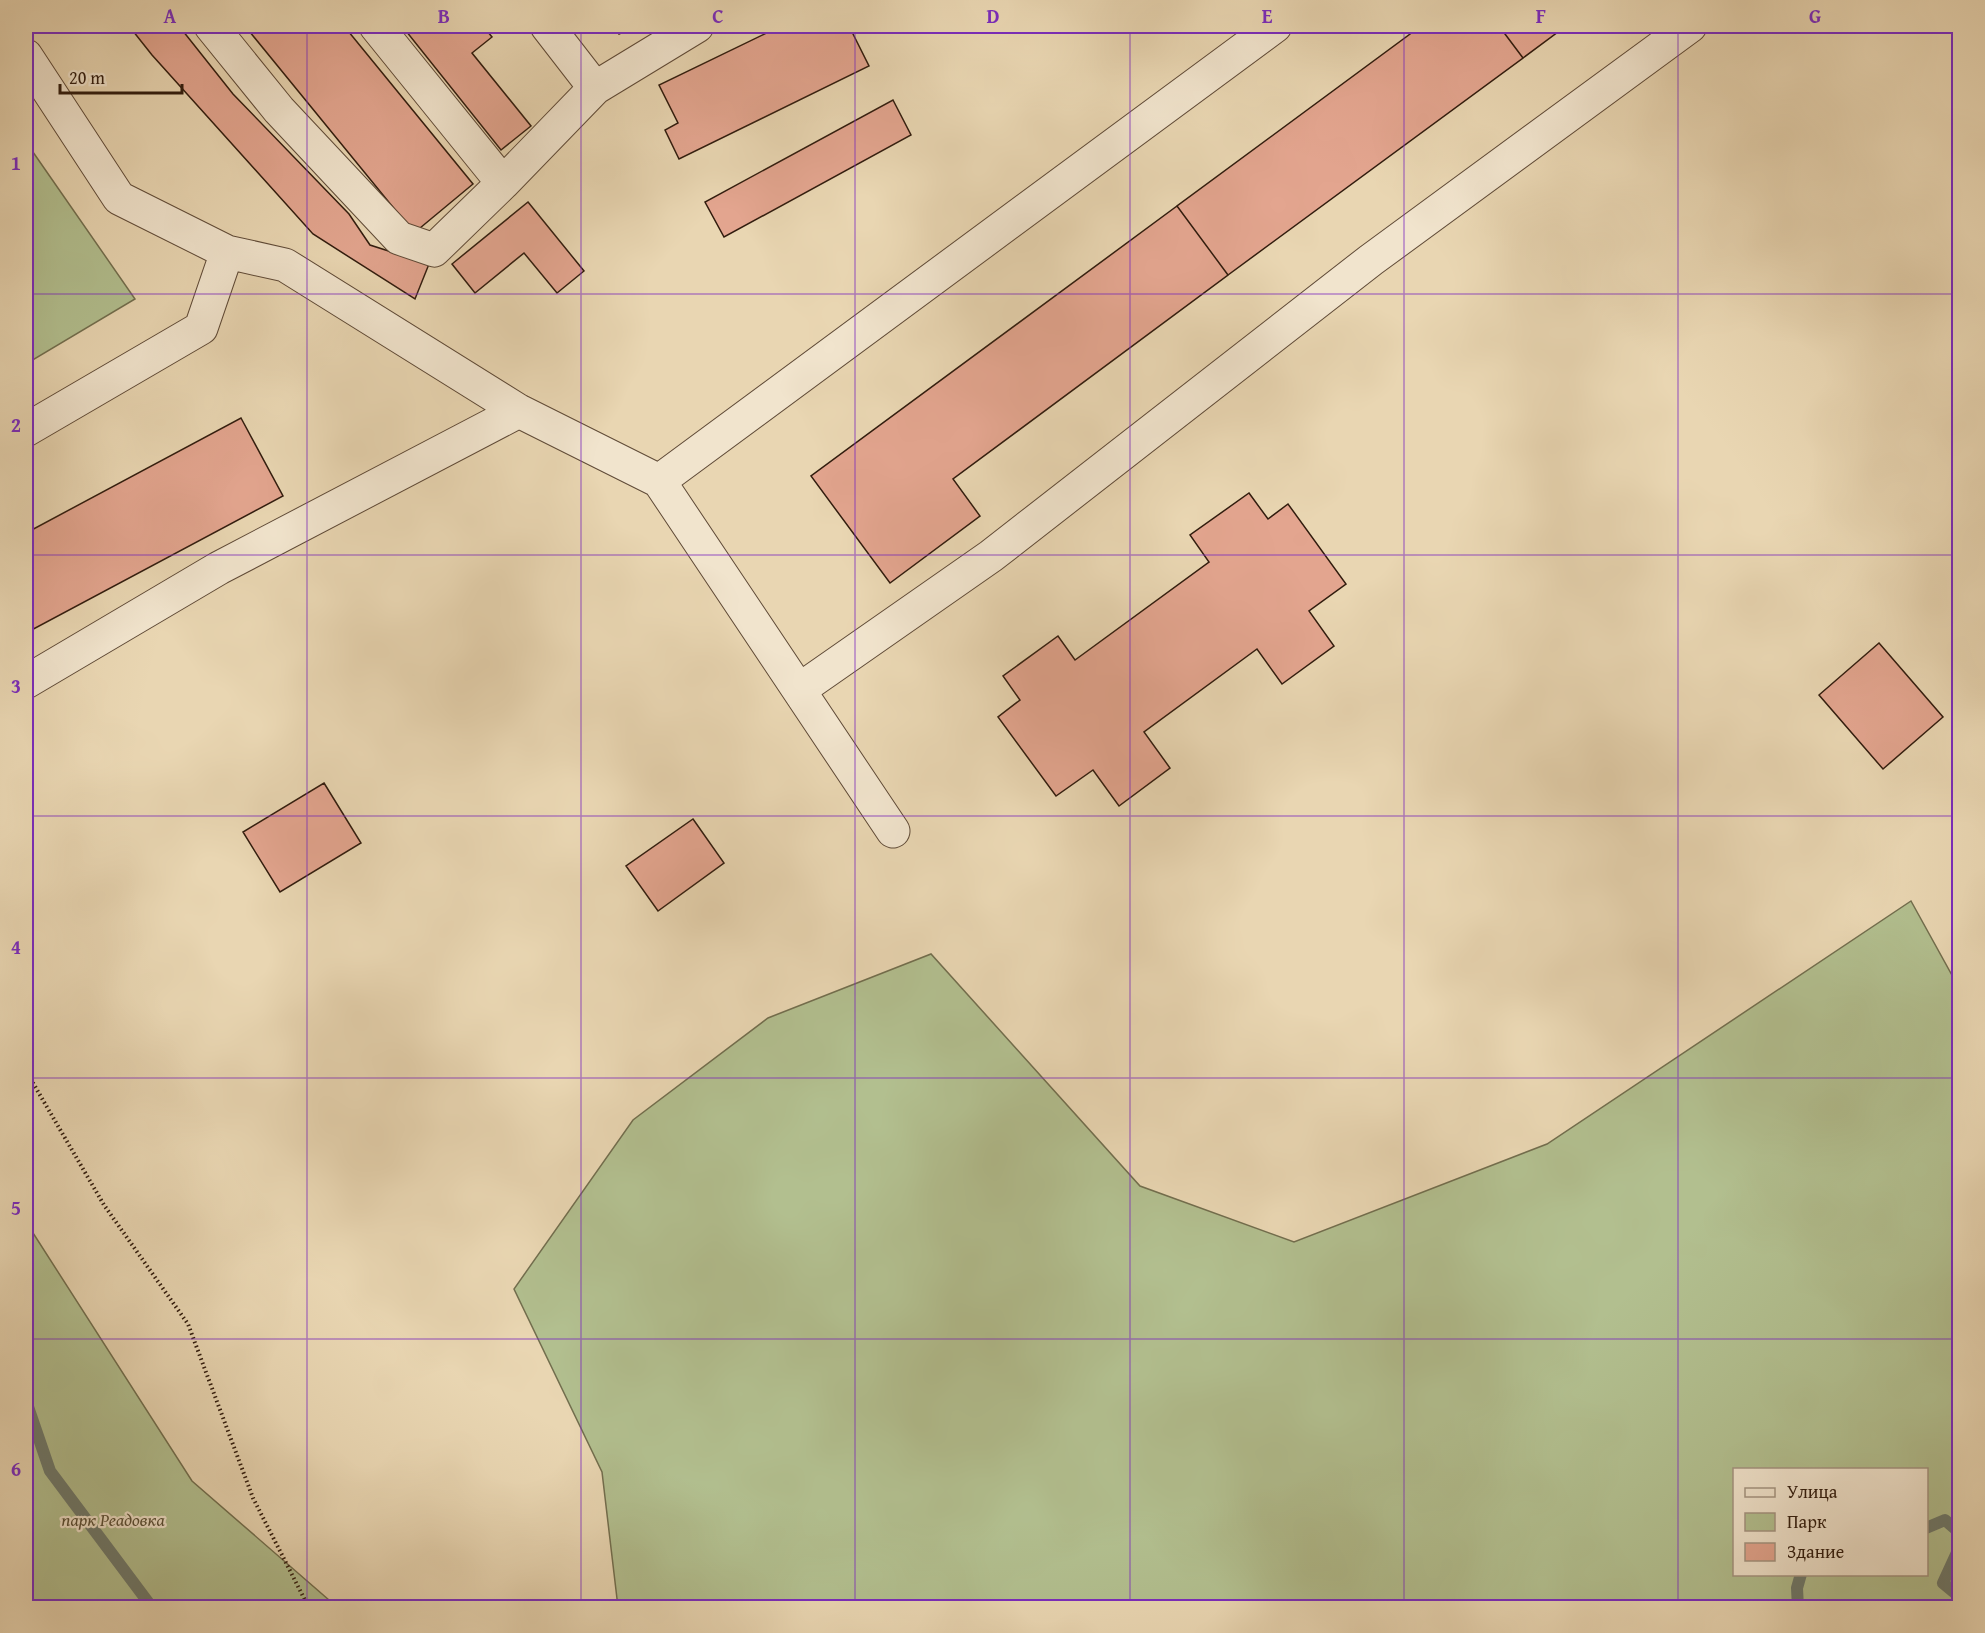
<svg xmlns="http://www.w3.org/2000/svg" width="1985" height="1633" font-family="'Gentium Book Plus',serif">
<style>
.green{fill:#b2bf8f;stroke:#726e4e;stroke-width:1.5;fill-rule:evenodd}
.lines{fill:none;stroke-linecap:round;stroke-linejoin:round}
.stream{stroke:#6e7a6d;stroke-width:12}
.building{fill:#e3a58f;stroke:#311c0e;stroke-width:1.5}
.minor-casing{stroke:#5f4a37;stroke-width:35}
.path{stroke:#311c0e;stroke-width:4;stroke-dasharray:1.5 3;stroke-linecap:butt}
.minor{stroke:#f1e4cd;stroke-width:33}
.grid{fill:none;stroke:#7b2cbf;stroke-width:1.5;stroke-opacity:0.55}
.labels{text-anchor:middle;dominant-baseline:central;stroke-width:4.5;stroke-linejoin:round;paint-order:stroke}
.park-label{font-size:18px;font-style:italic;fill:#584d35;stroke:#f1e4cd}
.neatline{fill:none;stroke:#7b2cbf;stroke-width:2}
.grid-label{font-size:20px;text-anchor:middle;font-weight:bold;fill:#7b2cbf}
</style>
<rect width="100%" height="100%" fill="#e9d6b2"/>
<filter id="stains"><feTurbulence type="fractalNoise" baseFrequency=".00333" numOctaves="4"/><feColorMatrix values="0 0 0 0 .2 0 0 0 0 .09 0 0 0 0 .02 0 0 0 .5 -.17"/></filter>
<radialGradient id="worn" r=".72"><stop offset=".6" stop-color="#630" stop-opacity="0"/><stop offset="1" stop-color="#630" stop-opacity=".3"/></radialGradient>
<path class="green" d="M26,142L135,299L26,364Z
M1911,901L1959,988V1607H618L602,1472L514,1289L633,1120L768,1018L931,954L1140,1186L1294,1242L1547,1144ZM1734,1470H1926V1574H1734Z
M26,1222L192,1481L337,1607H26Z"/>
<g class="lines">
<path class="stream" d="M26,1401L50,1471L148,1602V1608
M1926,1528L1945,1520L1960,1533
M1960,1546L1943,1583L1960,1597
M1798,1608L1797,1588L1801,1574"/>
</g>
<path class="building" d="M129,26H179L233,94L349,214L370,245L429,264L415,299L313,234L152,55Z
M245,26H344L473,184L414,233Z
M402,26H483L492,37L472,53L531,126L501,150Z
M614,26H637L619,34Z
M781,26H849L869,66L679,159L665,130L678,123L659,85Z
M1421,26H1499L1523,58L1228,275L1177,206Z
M1499,26H1566L1523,58Z
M893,100L911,135L724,237L705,202Z
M528,202L584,271L557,293L524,253L475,293L452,264Z
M1177,206L1228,275L953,479L980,516L890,583L811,476Z
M241,418L283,496L26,633V533Z
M1249,493L1268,519L1288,504L1346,584L1309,611L1334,646L1282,684L1257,649L1144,732L1170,768L1119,806L1093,770L1056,796L998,717L1020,700L1003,676L1058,636L1075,660L1209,562L1190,535Z
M1879,643L1943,717L1883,769L1819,695Z
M324,783L361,843L280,892L243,832Z
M693,819L724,863L658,911L626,866Z"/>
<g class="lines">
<defs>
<path id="minor" d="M211,26L279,110L399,238L434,250L503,183L376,26
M26,56L119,198L227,252L285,265L519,411L659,481L893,831
M595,88L697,26
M503,183L595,88L547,26
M26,430L201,328L227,252
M659,481L1275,26
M26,682L219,568L519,411
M799,690L991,556L1371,260L1690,26"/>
</defs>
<use href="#minor" class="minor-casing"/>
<path class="path" d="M26,1071L104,1205L188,1324L253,1498L309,1608"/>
<use href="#minor" class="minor"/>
</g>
<path class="grid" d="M307,26V1608M581,26V1608M855,26V1608M1130,26V1608M1404,26V1608M1678,26V1608M26,294H1960M26,555H1960M26,816H1960M26,1078H1960M26,1339H1960"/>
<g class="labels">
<g class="park-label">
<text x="113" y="1519">парк Реадовка</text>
</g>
</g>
<rect width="1985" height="1633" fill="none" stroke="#e9d6b2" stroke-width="66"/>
<rect x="1733" y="1468" width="195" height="108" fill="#f1e4cd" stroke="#a49481" stroke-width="1.5"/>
<rect x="1745" y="1488" width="30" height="9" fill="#f1e4cd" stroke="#a49481" stroke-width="1.5"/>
<text x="1787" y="1498" font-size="18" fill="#311c0e">Улица</text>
<rect x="1745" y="1513" width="30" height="18" fill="#b2bf8f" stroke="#a49481" stroke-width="1.5"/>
<text x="1787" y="1528" font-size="18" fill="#311c0e">Парк</text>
<rect x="1745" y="1543" width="30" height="18" fill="#e3a58f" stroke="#a49481" stroke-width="1.5"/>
<text x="1787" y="1558" font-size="18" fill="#311c0e">Здание</text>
<path d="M60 84v9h122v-9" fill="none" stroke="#311c0e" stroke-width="3"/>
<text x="69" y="84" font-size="18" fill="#311c0e" stroke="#f1e4cd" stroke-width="4.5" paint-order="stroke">20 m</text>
<rect x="33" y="33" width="1919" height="1567" class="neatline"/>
<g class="grid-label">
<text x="170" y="23">A</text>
<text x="444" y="23">B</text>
<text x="718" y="23">C</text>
<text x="993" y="23">D</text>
<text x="1267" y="23">E</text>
<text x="1541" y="23">F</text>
<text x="1815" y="23">G</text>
<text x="16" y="170">1</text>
<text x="16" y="432">2</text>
<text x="16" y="693">3</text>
<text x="16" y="954">4</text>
<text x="16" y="1215">5</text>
<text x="16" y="1476">6</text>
</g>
<rect width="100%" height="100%" filter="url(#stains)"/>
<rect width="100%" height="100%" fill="url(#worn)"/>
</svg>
